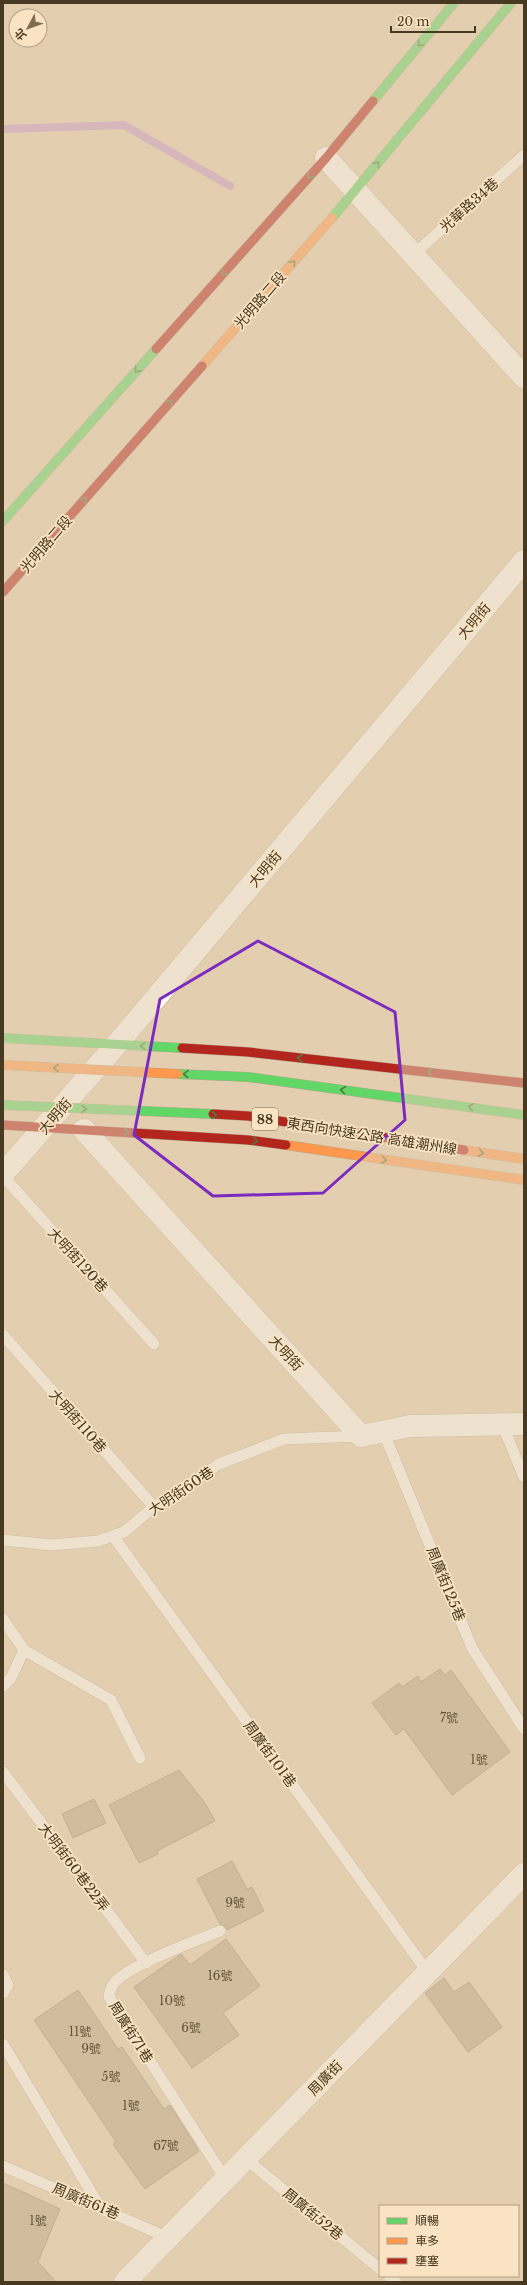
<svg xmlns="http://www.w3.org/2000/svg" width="527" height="2285" font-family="'Libre Baskerville','Noto Sans TC',serif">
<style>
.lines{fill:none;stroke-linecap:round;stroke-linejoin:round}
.stream{stroke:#ca99ca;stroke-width:8}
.building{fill:#bba785;stroke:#988970}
.lane-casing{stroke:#b4a58d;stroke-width:12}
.street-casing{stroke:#b4a58d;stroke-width:23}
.fast-casing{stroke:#b4a58d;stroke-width:10}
.slow-casing{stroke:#b4a58d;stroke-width:10}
.jam-casing{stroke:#b4a58d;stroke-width:10}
.lane{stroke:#fbf8f3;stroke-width:11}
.street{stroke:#fbf8f3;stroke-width:22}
.fast{stroke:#63d668;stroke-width:9}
.slow{stroke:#ff974d;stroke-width:9}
.jam{stroke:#b3261e;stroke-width:9}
.fast-bridge-casing{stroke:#b4a58d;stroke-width:10;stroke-linecap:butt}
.slow-bridge-casing{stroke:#b4a58d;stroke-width:10;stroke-linecap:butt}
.jam-bridge-casing{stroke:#b4a58d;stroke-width:10;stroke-linecap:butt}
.fast-bridge{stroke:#63d668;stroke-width:9}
.slow-bridge{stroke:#ff974d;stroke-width:9}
.jam-bridge{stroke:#b3261e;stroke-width:9}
.oneway{stroke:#53783e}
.marked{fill:none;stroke:#7b2cbf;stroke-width:3;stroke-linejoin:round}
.labels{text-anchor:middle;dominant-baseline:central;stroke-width:3.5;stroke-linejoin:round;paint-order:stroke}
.number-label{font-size:12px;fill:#65543b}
.shield{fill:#f9e3c2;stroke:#7d6c52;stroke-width:1}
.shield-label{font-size:13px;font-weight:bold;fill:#483922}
.street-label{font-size:14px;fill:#483922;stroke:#f9e3c2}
</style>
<rect width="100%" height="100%" fill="#e3cfb0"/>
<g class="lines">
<path class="stream" d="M3,129L124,125L230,186"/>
</g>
<path class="building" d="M440,1669L445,1675L451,1670L510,1752L452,1795L404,1729L396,1735L372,1703L399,1683L402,1687L418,1676L421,1682Z
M179,1770L205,1803L215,1821L157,1851L158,1854L139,1863L109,1805Z
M94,1799L106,1823L73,1838L62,1814Z
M232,1861L247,1889L252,1887L264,1911L227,1930L225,1926L220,1924L197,1879Z
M226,1939L260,1986L223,2013L239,2035L192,2068L134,1987L181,1954L190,1965Z
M444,1978L454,1992L469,1982L502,2027L468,2052L425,1993Z
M78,1990L118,2049L122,2047L164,2109L170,2105L199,2151L145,2189L113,2144L116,2142L34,2020Z
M3,2183L60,2209L38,2262L56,2282H3Z"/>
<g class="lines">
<defs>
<path id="lane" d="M413,255L524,155
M3,1176L154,1344
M3,1335L154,1507
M502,1424L524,1477
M383,1431L472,1648L524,1729
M113,1536L428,1973
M3,1540L51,1545L98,1541L124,1532L154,1507L219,1464L284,1439L361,1436
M3,1619L24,1650
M3,1686L11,1678L24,1650L111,1700L140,1758
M3,1772L146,1963
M220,1931C197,1940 127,1966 114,1983C110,1988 110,1991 109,1997L226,2180
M3,1975L8,1985L3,1993
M3,2044L100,2207
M246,2159L380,2269
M3,2166L169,2238
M389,2276L396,2282"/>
<path id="street" d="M326,158L524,377
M84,1130L361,1436L410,1426L524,1424
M3,1174L117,1044L524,561
M125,2282L524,1874"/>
<path id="fast" d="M373,101L454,3
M332,218L511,3
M3,521L156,349
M3,1038L182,1048"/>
<path id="slow" d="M202,366L332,218
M286,1145L524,1180"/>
<path id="jam" d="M156,349L326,158L373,101
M3,592L202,366
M182,1048L248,1052L524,1083
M3,1125L248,1140L286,1145"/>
</defs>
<use href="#lane" class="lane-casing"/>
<use href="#street" class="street-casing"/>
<use href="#fast" class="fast-casing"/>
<use href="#slow" class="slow-casing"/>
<use href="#jam" class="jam-casing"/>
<use href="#lane" class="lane"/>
<use href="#street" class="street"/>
<use href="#fast" class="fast"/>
<use href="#slow" class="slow"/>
<use href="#jam" class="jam"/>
<defs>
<path id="fast-bridge" d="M178,1074L248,1077L524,1115
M3,1105L213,1114"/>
<path id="slow-bridge" d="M3,1065L178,1074
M464,1150L524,1159"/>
<path id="jam-bridge" d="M213,1114L248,1116L464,1150"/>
</defs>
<use href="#fast-bridge" class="fast-bridge-casing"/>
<use href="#slow-bridge" class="slow-bridge-casing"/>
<use href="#jam-bridge" class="jam-bridge-casing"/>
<use href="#fast-bridge" class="fast-bridge"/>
<use href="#slow-bridge" class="slow-bridge"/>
<use href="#jam-bridge" class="jam-bridge"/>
</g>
<defs><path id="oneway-chevron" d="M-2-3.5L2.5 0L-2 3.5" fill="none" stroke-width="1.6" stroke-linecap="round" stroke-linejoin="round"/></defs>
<g class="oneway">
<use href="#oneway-chevron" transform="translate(420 44) rotate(130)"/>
<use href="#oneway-chevron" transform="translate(377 164) rotate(-51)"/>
<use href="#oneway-chevron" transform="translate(310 176) rotate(132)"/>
<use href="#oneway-chevron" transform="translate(293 263) rotate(-49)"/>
<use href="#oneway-chevron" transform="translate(224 273) rotate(132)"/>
<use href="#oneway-chevron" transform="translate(137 370) rotate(132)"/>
<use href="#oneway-chevron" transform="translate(170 402) rotate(-49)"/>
<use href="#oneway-chevron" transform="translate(84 500) rotate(-49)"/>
<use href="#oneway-chevron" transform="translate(143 1046) rotate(-177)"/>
<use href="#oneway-chevron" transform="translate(300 1058) rotate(-174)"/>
<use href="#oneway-chevron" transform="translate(56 1068) rotate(-177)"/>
<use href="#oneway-chevron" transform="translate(430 1072) rotate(-174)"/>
<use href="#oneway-chevron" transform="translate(186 1074) rotate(-177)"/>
<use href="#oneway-chevron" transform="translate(343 1090) rotate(-172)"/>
<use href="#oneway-chevron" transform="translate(471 1107) rotate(-172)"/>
<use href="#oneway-chevron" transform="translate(84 1109) rotate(3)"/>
<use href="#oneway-chevron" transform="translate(214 1115) rotate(3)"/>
<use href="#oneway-chevron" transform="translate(126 1132) rotate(4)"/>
<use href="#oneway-chevron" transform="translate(255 1141) rotate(8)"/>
<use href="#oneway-chevron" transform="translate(481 1153) rotate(9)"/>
<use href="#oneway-chevron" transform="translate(384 1160) rotate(8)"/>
</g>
<path d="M0 0H527V2285H0ZM258,941L395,1012L405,1120L323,1193L213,1196L134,1135L160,999Z" fill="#e3cfb0" fill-opacity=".55" fill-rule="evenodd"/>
<path class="marked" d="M258,941L395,1012L405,1120L323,1193L213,1196L134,1135L160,999Z"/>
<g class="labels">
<g class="number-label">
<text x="449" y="1717">7號</text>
<text x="479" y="1759">1號</text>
<text x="235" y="1902">9號</text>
<text x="220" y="1975">16號</text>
<text x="172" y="2000">10號</text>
<text x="191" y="2027">6號</text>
<text x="80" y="2031">11號</text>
<text x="91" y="2048">9號</text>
<text x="111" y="2076">5號</text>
<text x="131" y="2105">1號</text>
<text x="166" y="2145">67號</text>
<text x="38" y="2220">1號</text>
</g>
<rect class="shield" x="252" y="1108" width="26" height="22" rx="3"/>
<g class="shield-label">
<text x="265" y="1119">88</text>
</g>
<g class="street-label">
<text transform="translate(469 205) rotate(-42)">光華路34巷</text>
<text transform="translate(260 300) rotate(-49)">光明路二段</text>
<text transform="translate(46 544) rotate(-49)">光明路二段</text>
<text transform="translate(474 621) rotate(-50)">大明街</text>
<text transform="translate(265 869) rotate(-50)">大明街</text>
<text transform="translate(55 1116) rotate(-49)">大明街</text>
<text transform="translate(372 1136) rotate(9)">東西向快速公路 高雄潮州線</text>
<text transform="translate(78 1260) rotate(48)">大明街120巷</text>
<text transform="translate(286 1353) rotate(48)">大明街</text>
<text transform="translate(78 1421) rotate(49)">大明街110巷</text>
<text transform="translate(181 1491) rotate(-34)">大明街60巷</text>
<text transform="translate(446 1584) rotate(68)">周廣街125巷</text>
<text transform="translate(270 1754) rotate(54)">周廣街101巷</text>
<text transform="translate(74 1867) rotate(53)">大明街60巷22弄</text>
<text transform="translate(131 2032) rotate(58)">周廣街71巷</text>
<text transform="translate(325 2078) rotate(-46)">周廣街</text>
<text transform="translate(86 2201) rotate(23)">周廣街61巷</text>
<text transform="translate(313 2214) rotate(39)">周廣街52巷</text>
</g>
</g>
<rect width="527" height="2285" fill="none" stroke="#483922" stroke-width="8"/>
<rect x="379" y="2205" width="140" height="72" fill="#f9e3c2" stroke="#b29f82"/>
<rect x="387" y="2218" width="20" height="6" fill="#63d668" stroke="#b29f82"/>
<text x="415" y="2225" font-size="12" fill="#483922">順暢</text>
<rect x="387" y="2238" width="20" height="6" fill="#ff974d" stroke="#b29f82"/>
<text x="415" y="2245" font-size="12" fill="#483922">車多</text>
<rect x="387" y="2258" width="20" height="6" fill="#b3261e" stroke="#b29f82"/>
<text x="415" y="2265" font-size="12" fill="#483922">壅塞</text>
<g transform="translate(28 28) rotate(229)"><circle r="19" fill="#f9e3c2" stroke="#b29f82"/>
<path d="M0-3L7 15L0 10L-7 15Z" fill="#7e6e54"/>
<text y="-6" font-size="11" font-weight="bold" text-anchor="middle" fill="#483922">北</text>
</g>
<path d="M391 26v6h84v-6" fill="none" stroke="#483922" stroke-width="2"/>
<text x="397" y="26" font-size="12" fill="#483922" stroke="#f9e3c2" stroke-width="3" paint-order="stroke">20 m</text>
</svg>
